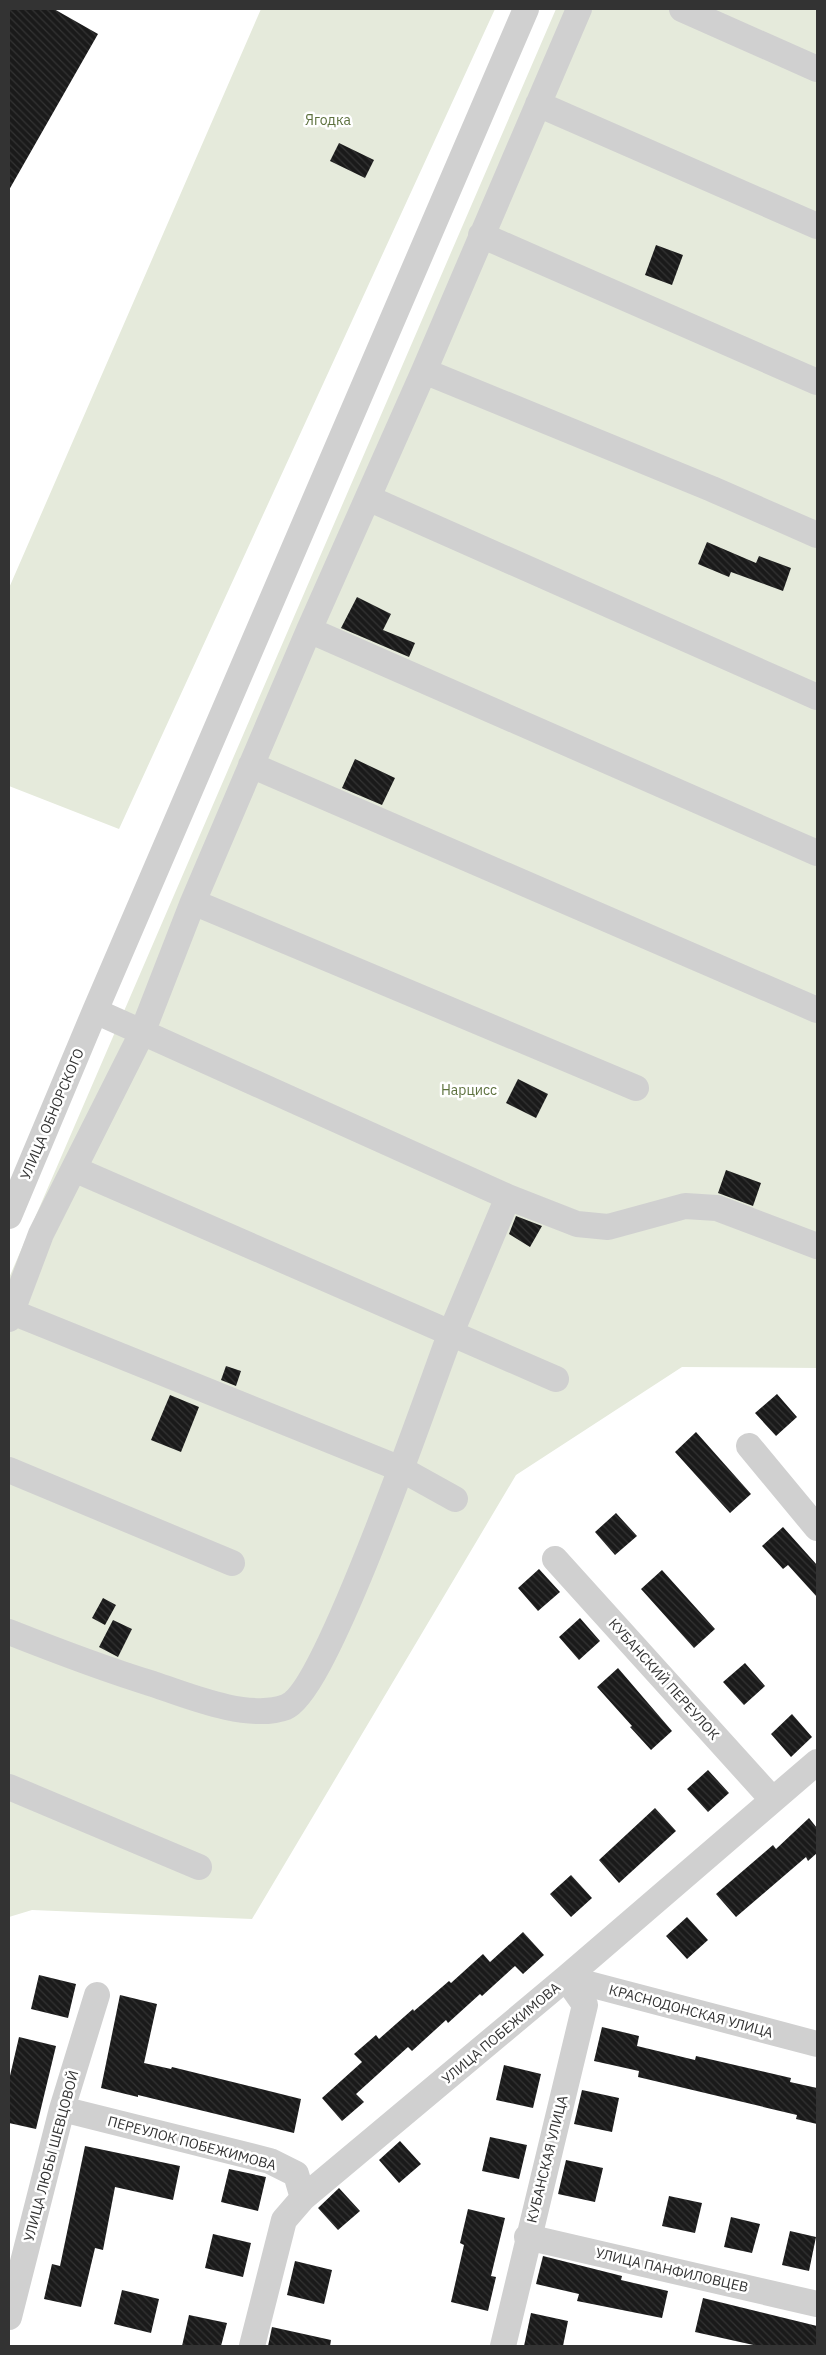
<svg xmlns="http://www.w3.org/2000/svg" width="826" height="2355" font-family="'IBM Plex Sans',sans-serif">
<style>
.green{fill:#e5eadb}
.building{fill:url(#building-back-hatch)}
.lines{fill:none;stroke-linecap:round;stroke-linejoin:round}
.minor{stroke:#d0d0d0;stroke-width:26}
.labels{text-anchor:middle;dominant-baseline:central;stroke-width:5;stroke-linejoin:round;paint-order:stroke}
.park-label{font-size:14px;fill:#5d713e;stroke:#fff}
.street-label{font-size:14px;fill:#333;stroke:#fff}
</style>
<defs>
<pattern id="building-back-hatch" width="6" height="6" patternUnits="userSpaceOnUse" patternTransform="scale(1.25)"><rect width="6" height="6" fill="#1a1a1a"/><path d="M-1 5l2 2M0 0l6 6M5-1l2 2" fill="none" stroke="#333"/></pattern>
</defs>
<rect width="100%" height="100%" fill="#fff"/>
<path class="green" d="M261,9H495L119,829L9,786V588Z
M556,9H817V1368L682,1367L516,1475L252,1919L32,1910L9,1917V1278Z"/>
<path class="building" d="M9,9H54L98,34L9,190Z
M339,143L374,160L365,178L330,161Z
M656,245L683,255L672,285L645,275Z
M707,542L756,563L759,556L791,568L783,591L731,572L729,577L698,564Z
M357,597L391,614L383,630L415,643L409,657L341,628Z
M355,759L395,778L382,805L342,788Z
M518,1079L548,1094L536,1118L506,1103Z
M726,1170L761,1183L753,1206L718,1193Z
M516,1216L542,1226L530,1247L509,1234Z
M226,1366L241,1371L236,1386L221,1380Z
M777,1394L797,1417L776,1436L755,1413Z
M170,1395L199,1407L181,1452L151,1440Z
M696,1432L751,1494L730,1513L675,1452Z
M616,1513L637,1536L615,1555L595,1532Z
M783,1527L817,1565V1597L788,1565L783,1569L762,1546Z
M539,1569L560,1592L538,1611L518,1588Z
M662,1570L715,1629L694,1648L641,1589Z
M103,1598L116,1605L105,1625L92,1618Z
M580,1618L600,1641L579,1660L559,1637Z
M113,1620L132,1629L118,1657L99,1647Z
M745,1663L765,1686L744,1705L723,1682Z
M618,1668L672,1731L651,1750L630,1727L632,1726L597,1687Z
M792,1714L812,1737L791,1757L771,1734Z
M708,1770L729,1793L708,1812L687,1789Z
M655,1808L676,1831L619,1883L599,1860Z
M809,1818L817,1828V1853L808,1861L806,1857L736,1917L716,1894L773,1845L776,1849Z
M571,1875L592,1898L571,1917L550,1894Z
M687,1917L708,1940L687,1959L666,1936Z
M523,1932L544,1955L523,1974L515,1966L482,1996L480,1994L448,2023L446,2020L412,2051L408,2047L356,2094L364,2102L342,2121L322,2098L362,2062L354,2054L376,2035L379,2039L413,2009L414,2011L449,1981L451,1983L483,1954L490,1962Z
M39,1975L76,1984L68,2018L31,2009Z
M120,1995L157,2004L144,2063L171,2069L172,2067L301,2099L294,2133L138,2095V2097L101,2088Z
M602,2027L639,2036L637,2046L695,2060L696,2056L791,2078L790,2082L817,2088V2124L796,2119L797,2115L638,2077L639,2071L594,2061Z
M19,2037L56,2046L36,2129L9,2123V2080Z
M504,2065L541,2074L533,2108L496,2100Z
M582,2090L619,2098L612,2132L574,2124Z
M490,2137L527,2145L519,2179L482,2171Z
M400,2141L421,2164L399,2183L379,2160Z
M85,2146L180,2166L173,2200L115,2187L103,2250L95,2248L81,2307L44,2299L52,2264L60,2266Z
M566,2160L603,2168L595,2202L558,2194Z
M229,2169L266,2177L258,2211L221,2202Z
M339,2188L360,2211L338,2230L318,2208Z
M669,2196L702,2203L695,2233L662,2226Z
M468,2209L505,2218L491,2276L496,2277L488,2311L451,2302L464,2245L460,2243Z
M731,2217L760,2224L752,2253L724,2247Z
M790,2231L816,2237L809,2271L782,2265Z
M213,2234L251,2243L243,2277L205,2268Z
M543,2256L622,2276L621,2280L668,2291L662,2318L577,2301L579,2294L536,2284Z
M295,2261L332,2270L324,2304L287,2295Z
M122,2290L159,2299L151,2333L114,2324Z
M703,2298L817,2326V2346H758L695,2332Z
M531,2313L568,2321L563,2346H524Z
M189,2315L227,2323L221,2346H182Z
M272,2327L331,2340L330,2346H268Z"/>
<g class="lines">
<path class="minor" d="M682,9L817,69
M538,104L817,226
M481,235L817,382
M424,371L712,489L817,535
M368,498L817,697
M309,630L817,853
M251,765L817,1010
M193,902L636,1088
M95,1011L508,1197L577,1224L608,1227L685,1206L717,1208L817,1246
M74,1169L556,1379
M9,1216L95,1011L526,9
M12,1312L401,1469L455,1499
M9,1319L41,1234L142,1033L193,902L309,630L424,371L579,9
M749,1446L817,1528
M9,1470L232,1563
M555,1559L772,1799
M9,1632C57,1651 104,1669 153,1684C188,1696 249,1721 286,1707C327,1691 429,1390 450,1335C469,1289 489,1243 508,1197
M9,1787L199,1867
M566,1978L817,2044
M62,2109L270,2161L296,2174L303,2198
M527,2237L817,2304
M9,2317L62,2109L97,1995
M252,2346L284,2220L303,2198L566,1978L817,1762
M503,2346L585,2005L566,1978"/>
</g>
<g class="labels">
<g class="park-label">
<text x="328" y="120">Ягодка</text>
<text x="469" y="1090">Нарцисс</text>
</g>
<g class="street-label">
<text transform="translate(52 1114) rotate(-67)">УЛИЦА ОБНОРСКОГО</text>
<text transform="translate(664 1679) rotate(48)">КУБАНСКИЙ ПЕРЕУЛОК</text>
<text transform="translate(691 2011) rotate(15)">КРАСНОДОНСКАЯ УЛИЦА</text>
<text transform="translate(501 2033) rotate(-40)">УЛИЦА ПОБЕЖИМОВА</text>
<text transform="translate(192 2143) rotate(15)">ПЕРЕУЛОК ПОБЕЖИМОВА</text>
<text transform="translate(51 2156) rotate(-75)">УЛИЦА ЛЮБЫ ШЕВЦОВОЙ</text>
<text transform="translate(547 2159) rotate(-76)">КУБАНСКАЯ УЛИЦА</text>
<text transform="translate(672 2270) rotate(13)">УЛИЦА ПАНФИЛОВЦЕВ</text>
</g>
</g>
<rect width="826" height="2355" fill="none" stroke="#333333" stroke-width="20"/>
</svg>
